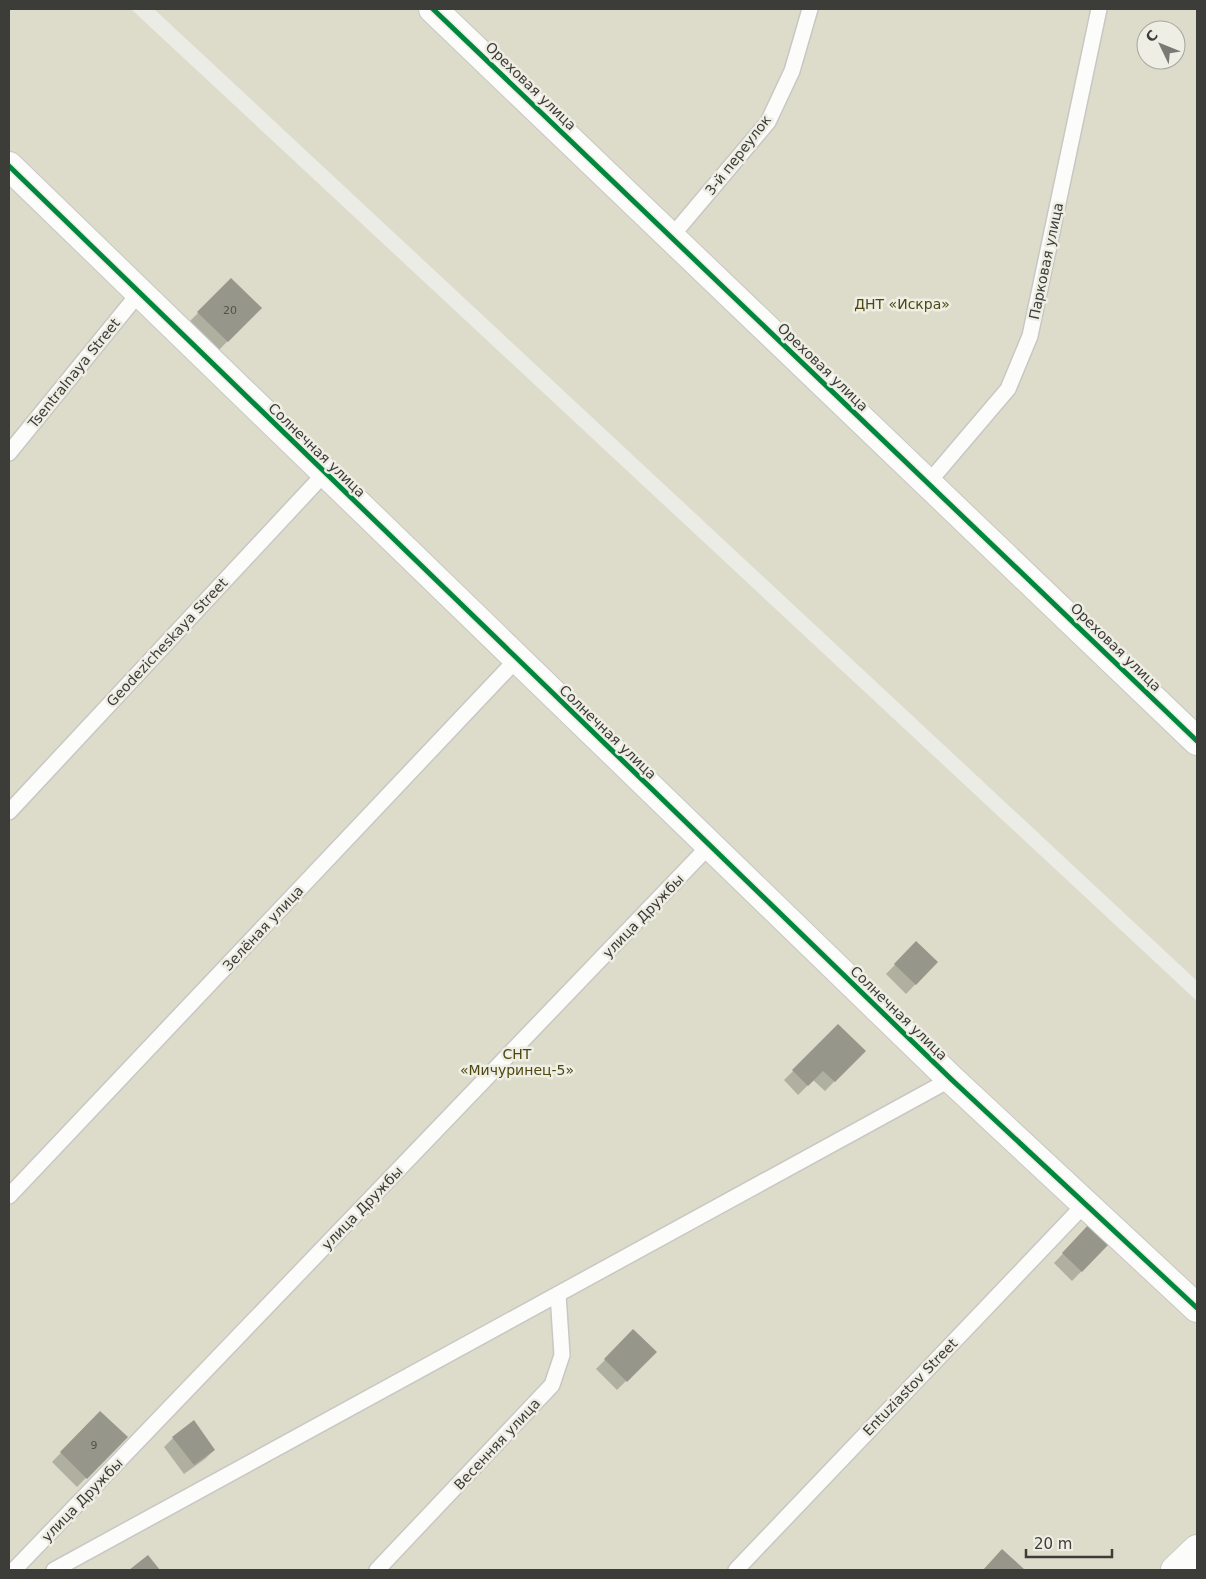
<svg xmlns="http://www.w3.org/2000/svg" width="1206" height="1579" font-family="'DejaVu Sans',sans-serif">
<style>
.green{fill:#dddcca;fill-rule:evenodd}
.shadow{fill:#0003}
.building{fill:#97968b}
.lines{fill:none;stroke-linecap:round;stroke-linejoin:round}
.lane-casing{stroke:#c8c7c3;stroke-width:18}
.street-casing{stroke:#c8c7c3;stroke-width:30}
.lane{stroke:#fcfcfb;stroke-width:15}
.street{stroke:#fcfcfb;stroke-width:28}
.cycleway-casing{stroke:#efeee4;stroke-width:8}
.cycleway{stroke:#00873e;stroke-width:5}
.labels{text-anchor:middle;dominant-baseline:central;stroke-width:5;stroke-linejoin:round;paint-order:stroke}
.number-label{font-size:11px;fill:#53524d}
.street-label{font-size:14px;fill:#3c3c38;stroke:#efeee4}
.park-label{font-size:14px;fill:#4d4810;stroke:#efeee4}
</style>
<rect width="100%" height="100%" fill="#ecece7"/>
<path class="green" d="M9,9H131L1197,1001V1559L1186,1570H9Z
M154,9H1197V981ZM1146,30H1176V60H1146Z"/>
<path class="shadow" d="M231,280L260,308L218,351L189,322Z
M916,943L937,962L906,994L886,974Z
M838,1026L864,1051L825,1091L813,1080L798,1095L784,1080Z
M1090,1225L1109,1243L1072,1281L1054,1263Z
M633,1331L655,1352L617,1390L596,1369Z
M100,1412L126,1437L77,1487L52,1462Z
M173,1438L214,1450L205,1459L184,1474L164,1447Z"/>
<path class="building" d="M231,278L262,308L228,342L197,312Z
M916,941L938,962L916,985L894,964Z
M838,1024L866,1051L835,1082L823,1071L808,1086L792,1070Z
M1090,1223L1110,1243L1082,1272L1062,1253Z
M633,1329L657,1352L627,1382L604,1359Z
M100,1411L128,1437L87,1479L60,1452Z
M194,1420L215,1450L194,1465L172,1437Z
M1002,1549L1025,1570H983Z
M148,1555L160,1570H129Z"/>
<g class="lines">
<defs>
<path id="lane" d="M671,237L768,122L792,71L810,9
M9,453L139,293
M928,483L1008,389L1030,336L1099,9
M9,812L325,473
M9,1196L517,659
M14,1570L710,845
M54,1570L951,1079
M377,1570L552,1385L562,1355L558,1294
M736,1570L1085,1204"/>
<path id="street" d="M433,9L1197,741
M9,166L951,1079L1197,1308
M1175,1570L1197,1549"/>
</defs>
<use href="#lane" class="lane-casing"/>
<use href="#street" class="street-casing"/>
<use href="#lane" class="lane"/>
<use href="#street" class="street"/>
<defs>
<path id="cycleway" d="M433,9L1197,741
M9,166L951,1079L1197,1308"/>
</defs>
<use href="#cycleway" class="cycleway-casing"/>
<use href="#cycleway" class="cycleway"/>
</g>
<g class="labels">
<g class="number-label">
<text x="230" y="310">20</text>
<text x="94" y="1445">9</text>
</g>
<g class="street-label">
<text transform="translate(531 86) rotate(44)">Ореховая улица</text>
<text transform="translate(738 155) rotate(-52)">3-й переулок</text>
<text transform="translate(1046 261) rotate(-78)">Парковая улица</text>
<text transform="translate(823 367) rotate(44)">Ореховая улица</text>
<text transform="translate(74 373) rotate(-51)">Tsentralnaya Street</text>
<text transform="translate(317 450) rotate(44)">Солнечная улица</text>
<text transform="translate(167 642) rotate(-47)">Geodezicheskaya Street</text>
<text transform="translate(1116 647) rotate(44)">Ореховая улица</text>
<text transform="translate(608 732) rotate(44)">Солнечная улица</text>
<text transform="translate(643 916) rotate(-46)">улица Дружбы</text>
<text transform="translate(263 928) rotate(-47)">Зелёная улица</text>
<text transform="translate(899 1013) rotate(44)">Солнечная улица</text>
<text transform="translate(362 1208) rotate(-46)">улица Дружбы</text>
<text transform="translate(910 1387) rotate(-46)">Entuziastov Street</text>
<text transform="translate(497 1444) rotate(-47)">Весенняя улица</text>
<text transform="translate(82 1500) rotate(-46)">улица Дружбы</text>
</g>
<g class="park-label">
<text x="902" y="304">ДНТ «Искра»</text>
<text x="517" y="1054">СНТ<tspan x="517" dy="16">«Мичуринец-5»</tspan></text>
</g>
</g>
<rect width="1206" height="1579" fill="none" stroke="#3c3c38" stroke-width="20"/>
<g transform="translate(1161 45) rotate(313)"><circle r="24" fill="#efeee4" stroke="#a7a79f"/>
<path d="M0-4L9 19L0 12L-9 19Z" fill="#7a7a75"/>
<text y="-8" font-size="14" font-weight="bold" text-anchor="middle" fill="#3c3c38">С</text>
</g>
<path d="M1026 1549v8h86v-8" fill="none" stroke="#3c3c38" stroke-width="2.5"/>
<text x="1034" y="1549" font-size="15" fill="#3c3c38" stroke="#efeee4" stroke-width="4" paint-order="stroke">20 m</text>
</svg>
